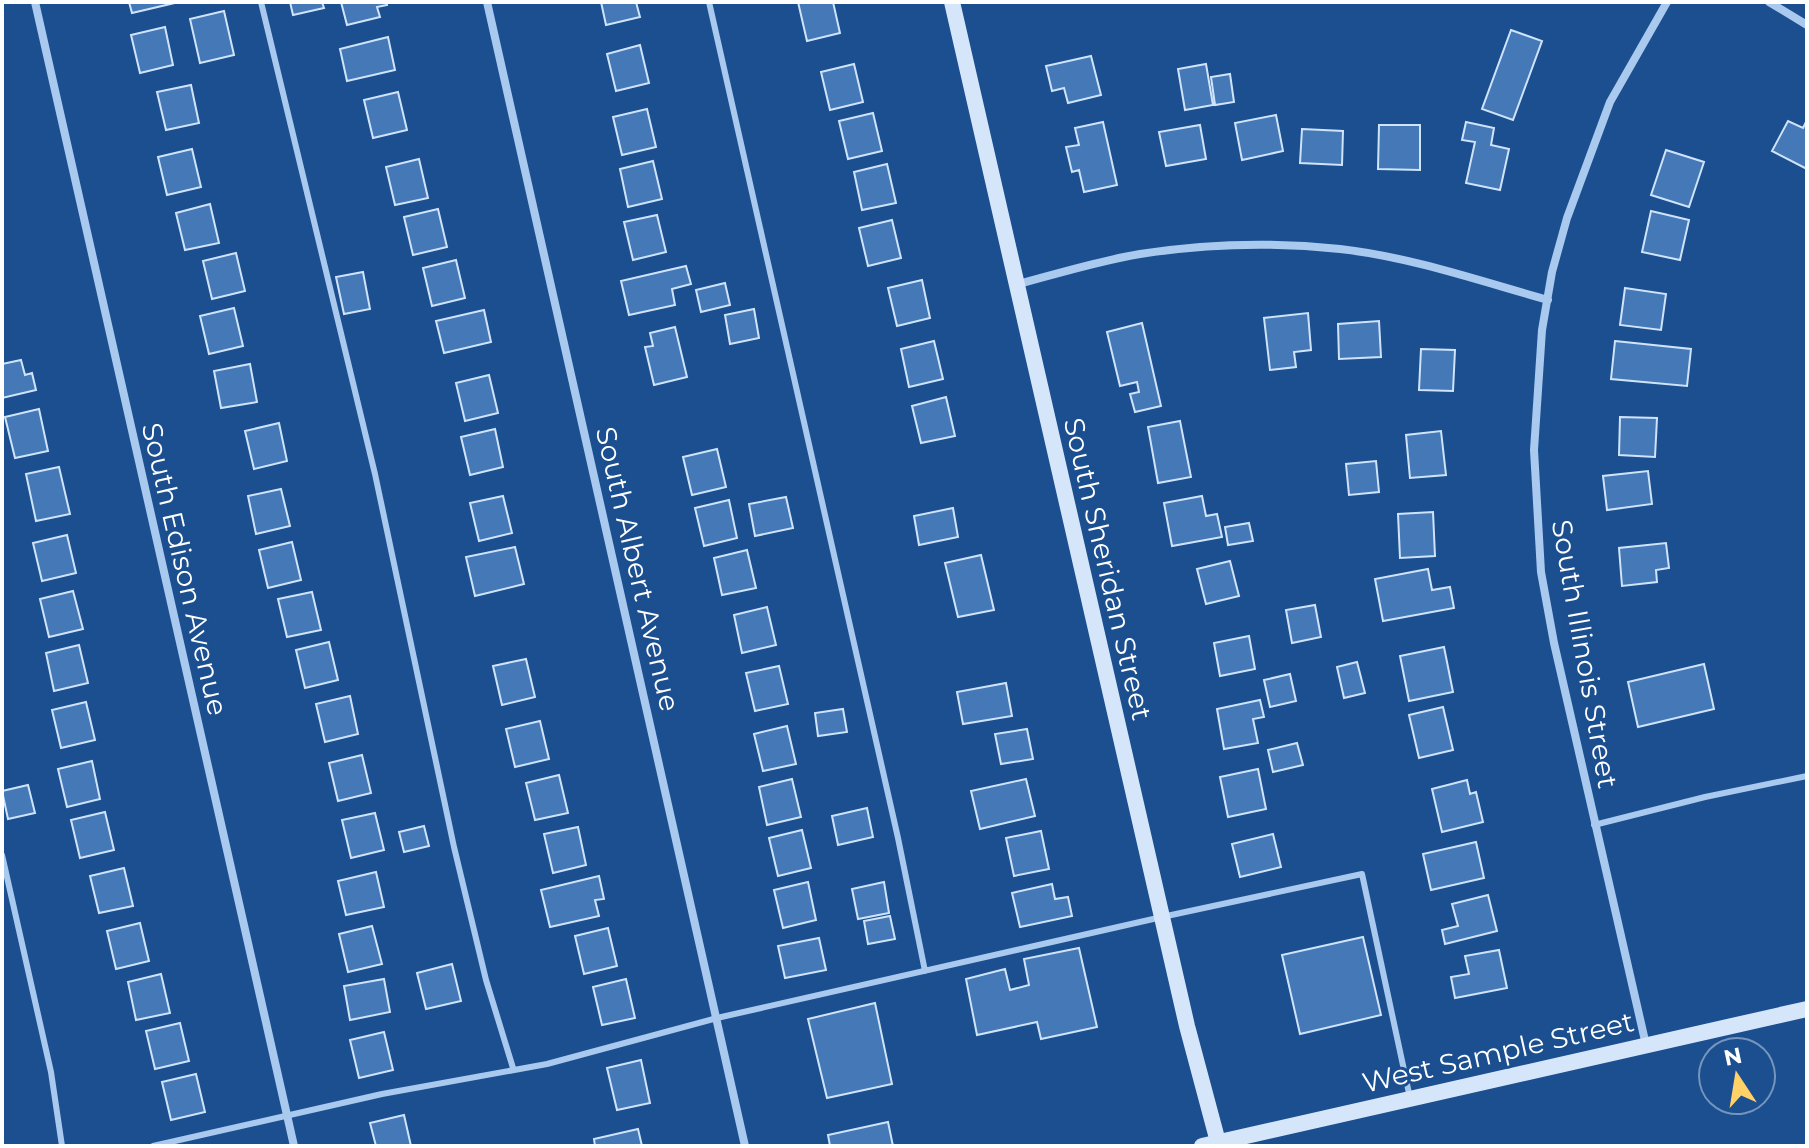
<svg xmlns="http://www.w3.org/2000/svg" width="1809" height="1148" font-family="Montserrat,sans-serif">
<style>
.building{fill:#4478b7;stroke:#cfe3fa;stroke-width:2}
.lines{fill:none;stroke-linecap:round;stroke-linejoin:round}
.lane{stroke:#a9c9ee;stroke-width:6}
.street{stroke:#a9c9ee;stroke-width:8}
.secondary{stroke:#d6e6fa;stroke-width:16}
.labels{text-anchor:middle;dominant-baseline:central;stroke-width:6;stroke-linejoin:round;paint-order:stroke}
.street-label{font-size:28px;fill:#fff;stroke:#1b4f8f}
</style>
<rect width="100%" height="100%" fill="#1b4f8f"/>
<path class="building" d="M129,2H179L132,13Z
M290,2H322L324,8L293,15Z
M341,2H386L387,5L377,7L380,17L347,25Z
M601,2H636L640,17L606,25Z
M798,2H833L840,33L807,41Z
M224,11L234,55L200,63L190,19Z
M165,27L173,65L140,73L131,35Z
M1511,30L1542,41L1513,120L1482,109Z
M388,37L395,70L347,81L340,49Z
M640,45L649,83L616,91L607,54Z
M1091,56L1101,95L1068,103L1064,88L1052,91L1046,66Z
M854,64L863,102L830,110L821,72Z
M1206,64L1213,105L1185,110L1178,69Z
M1230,74L1234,102L1215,105L1211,77Z
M191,85L199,123L166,130L157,92Z
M398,92L407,130L373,138L364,100Z
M647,109L656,147L622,155L613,117Z
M873,113L882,151L848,159L839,121Z
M1276,115L1283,151L1242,160L1235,123Z
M1807,120V169L1772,151L1788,121L1803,128Z
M1103,122L1117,185L1084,192L1079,170L1072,172L1066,147L1079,145L1075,128Z
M1466,122L1494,128L1491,145L1509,149L1500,190L1466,183L1475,142L1462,140Z
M1200,125L1206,159L1166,166L1159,132Z
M1379,125H1420V170L1378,169Z
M1302,129L1343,131L1342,165L1300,163Z
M192,149L201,187L167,195L158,157Z
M1666,150L1704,162L1689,207L1651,195Z
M419,159L428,198L395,205L386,167Z
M653,161L662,199L628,207L620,169Z
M887,164L896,203L862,210L854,172Z
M210,204L219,243L185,250L176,213Z
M438,209L447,247L413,255L404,217Z
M1651,211L1689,220L1680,260L1642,252Z
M657,215L666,252L633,260L624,222Z
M892,220L901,258L868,266L859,228Z
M236,253L245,291L212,299L203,261Z
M456,260L465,298L432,306L423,268Z
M686,266L691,284L672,289L675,305L629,315L621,281Z
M363,272L370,309L344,314L336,277Z
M922,280L930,318L897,326L888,288Z
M725,283L730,305L701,312L696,290Z
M1625,288L1666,294L1661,330L1620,325Z
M234,308L243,346L209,354L200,316Z
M754,309L759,338L730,344L725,315Z
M484,310L491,342L444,353L436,321Z
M1308,313L1311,350L1294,352L1296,367L1270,370L1264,318Z
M1379,321L1381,357L1339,359L1338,324Z
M1142,323L1161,406L1135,412L1130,394L1139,392L1137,382L1120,386L1107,332Z
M675,327L687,377L654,385L645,347L653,346L650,333Z
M934,341L943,379L909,387L901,349Z
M1615,341L1691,349L1687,386L1611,379Z
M1421,349L1455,350L1453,391L1419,390Z
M21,360L25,375L32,373L36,390L2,398V364Z
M250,364L257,402L221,408L214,371Z
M489,375L498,413L465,421L456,383Z
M946,397L955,436L921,443L912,406Z
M39,409L48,451L15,458L5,417Z
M1620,417L1657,418L1655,457L1619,455Z
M1180,421L1191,477L1158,483L1148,427Z
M279,423L287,461L254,469L245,431Z
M495,429L503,467L470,475L461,437Z
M1441,431L1446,475L1410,478L1406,435Z
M717,449L726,487L692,495L683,457Z
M1376,461L1379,492L1349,495L1346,464Z
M59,467L70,514L36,521L26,474Z
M1648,471L1652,504L1607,510L1603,476Z
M281,489L290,526L256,534L248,496Z
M503,496L512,533L479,541L470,503Z
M1202,496L1206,516L1217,514L1222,537L1172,546L1164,503Z
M786,497L793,528L755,536L749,504Z
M729,500L737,538L704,546L695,508Z
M953,508L958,537L919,545L914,516Z
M1433,512L1435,556L1400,558L1398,514Z
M1249,523L1253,541L1228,545L1225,527Z
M67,535L76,573L42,581L33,543Z
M292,542L301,580L268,588L259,550Z
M1666,543L1669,568L1656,570L1657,582L1622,586L1619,548Z
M515,547L524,584L475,596L466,557Z
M747,550L756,588L722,595L714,558Z
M981,555L994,610L958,617L945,563Z
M1230,561L1239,596L1206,604L1197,569Z
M1428,569L1432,590L1450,587L1454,608L1383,621L1375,579Z
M73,591L83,629L49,637L40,599Z
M312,592L321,630L287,637L278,599Z
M1315,605L1321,637L1292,643L1286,610Z
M767,607L776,645L742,653L734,615Z
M1249,636L1255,669L1220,676L1214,643Z
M329,642L338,680L305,688L296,650Z
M79,645L88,683L54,691L46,653Z
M1444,647L1453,692L1409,701L1400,656Z
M526,659L535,697L502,705L493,666Z
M1357,662L1365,693L1344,698L1337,667Z
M1704,664L1714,709L1638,727L1628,682Z
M779,666L788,704L755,711L746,673Z
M1290,674L1296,701L1270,707L1264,680Z
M1006,683L1012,716L963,724L957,692Z
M350,696L358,734L325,742L316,704Z
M1260,700L1264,717L1253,719L1258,743L1224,749L1217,709Z
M86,702L95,740L61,748L52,710Z
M1443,707L1453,750L1419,758L1409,715Z
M843,709L847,732L818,736L815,713Z
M540,721L549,759L515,767L506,729Z
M787,726L796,764L763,771L754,734Z
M1027,729L1033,759L1001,764L995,734Z
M1297,743L1303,765L1273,772L1268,750Z
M362,755L371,793L338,801L329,763Z
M92,761L100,799L67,807L58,769Z
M1258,769L1266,809L1228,817L1220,777Z
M559,775L568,813L535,820L526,783Z
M792,779L801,817L767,825L759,787Z
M1026,779L1035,816L980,829L971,791Z
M1467,780L1470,794L1476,792L1483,822L1442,832L1432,789Z
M28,785L35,813L8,819L2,791Z
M867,808L873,837L838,845L832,816Z
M105,812L114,850L80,858L71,820Z
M375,813L384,850L351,858L342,820Z
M424,826L429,846L404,852L399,832Z
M578,827L586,865L553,873L544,834Z
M802,830L811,868L778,876L769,838Z
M1041,831L1049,869L1014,876L1006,838Z
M1273,834L1281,867L1240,877L1232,844Z
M1476,842L1484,878L1431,890L1423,854Z
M124,868L133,906L99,913L90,876Z
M376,872L384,907L346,915L338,881Z
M599,876L604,899L595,900L599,916L550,927L541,890Z
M808,882L816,920L783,928L774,890Z
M884,882L889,913L858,919L852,889Z
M1052,884L1055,899L1068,897L1072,916L1020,927L1012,893Z
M1488,895L1497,931L1445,944L1442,930L1458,926L1452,904Z
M890,916L895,939L868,944L864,921Z
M140,923L149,961L116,969L107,931Z
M372,926L382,964L348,972L339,934Z
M608,928L617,966L584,974L575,936Z
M1363,937L1381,1015L1300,1034L1282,955Z
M819,938L826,970L785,978L778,946Z
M1079,948L1097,1027L1041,1039L1037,1022L977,1035L966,979L1005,969L1010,990L1029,985L1024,959Z
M1499,950L1507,988L1455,998L1451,977L1469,974L1465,956Z
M452,964L461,1001L426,1009L417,973Z
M161,974L170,1013L136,1020L128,982Z
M384,979L390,1012L350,1020L344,986Z
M626,979L635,1018L602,1025L593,987Z
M875,1003L892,1084L827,1098L808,1019Z
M180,1023L189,1061L155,1069L146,1031Z
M384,1032L393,1070L359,1078L350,1040Z
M641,1060L650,1103L617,1110L607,1068Z
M196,1074L205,1112L171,1120L162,1082Z
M404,1115L411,1146H376L370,1123Z
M888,1122L893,1146H830L828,1135Z
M638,1129L642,1146H595L594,1139Z"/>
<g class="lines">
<path class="lane" d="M261,2L375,474L454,847L486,980L513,1068
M709,2L898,838L925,971
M1594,825L1705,797L1807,776
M2,855L51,1072L62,1146
M153,1146L382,1094L547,1064L717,1018L1162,917L1362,874L1410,1098"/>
<path class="street" d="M35,2L294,1146
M487,2L745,1146
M1769,2L1807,25
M1015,285C1056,274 1098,261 1140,254C1205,244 1274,242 1340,249C1411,257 1480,281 1548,300
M1646,1045L1554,643L1541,572L1534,450L1542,330L1552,272L1567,218L1610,102L1667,2"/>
<path class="secondary" d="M952,2L1187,1026L1218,1142
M1202,1146L1807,1009"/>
</g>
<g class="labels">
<g class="street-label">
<text transform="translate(185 569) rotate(77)">South Edison Avenue</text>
<text transform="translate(638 569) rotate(77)">South Albert Avenue</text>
<text transform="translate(1108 569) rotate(77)">South Sheridan Street</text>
<text transform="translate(1585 654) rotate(80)">South Illinois Street</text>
<text transform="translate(1498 1052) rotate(-13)">West Sample Street</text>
</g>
</g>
<rect width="1809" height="1148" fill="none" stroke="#ffffff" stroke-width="8"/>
<g transform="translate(1737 1076) rotate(348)"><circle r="38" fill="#1b4f8f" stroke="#7695bc" stroke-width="2"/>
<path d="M0-6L14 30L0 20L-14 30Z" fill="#ffd166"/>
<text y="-12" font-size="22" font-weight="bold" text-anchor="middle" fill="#ffffff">N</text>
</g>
</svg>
